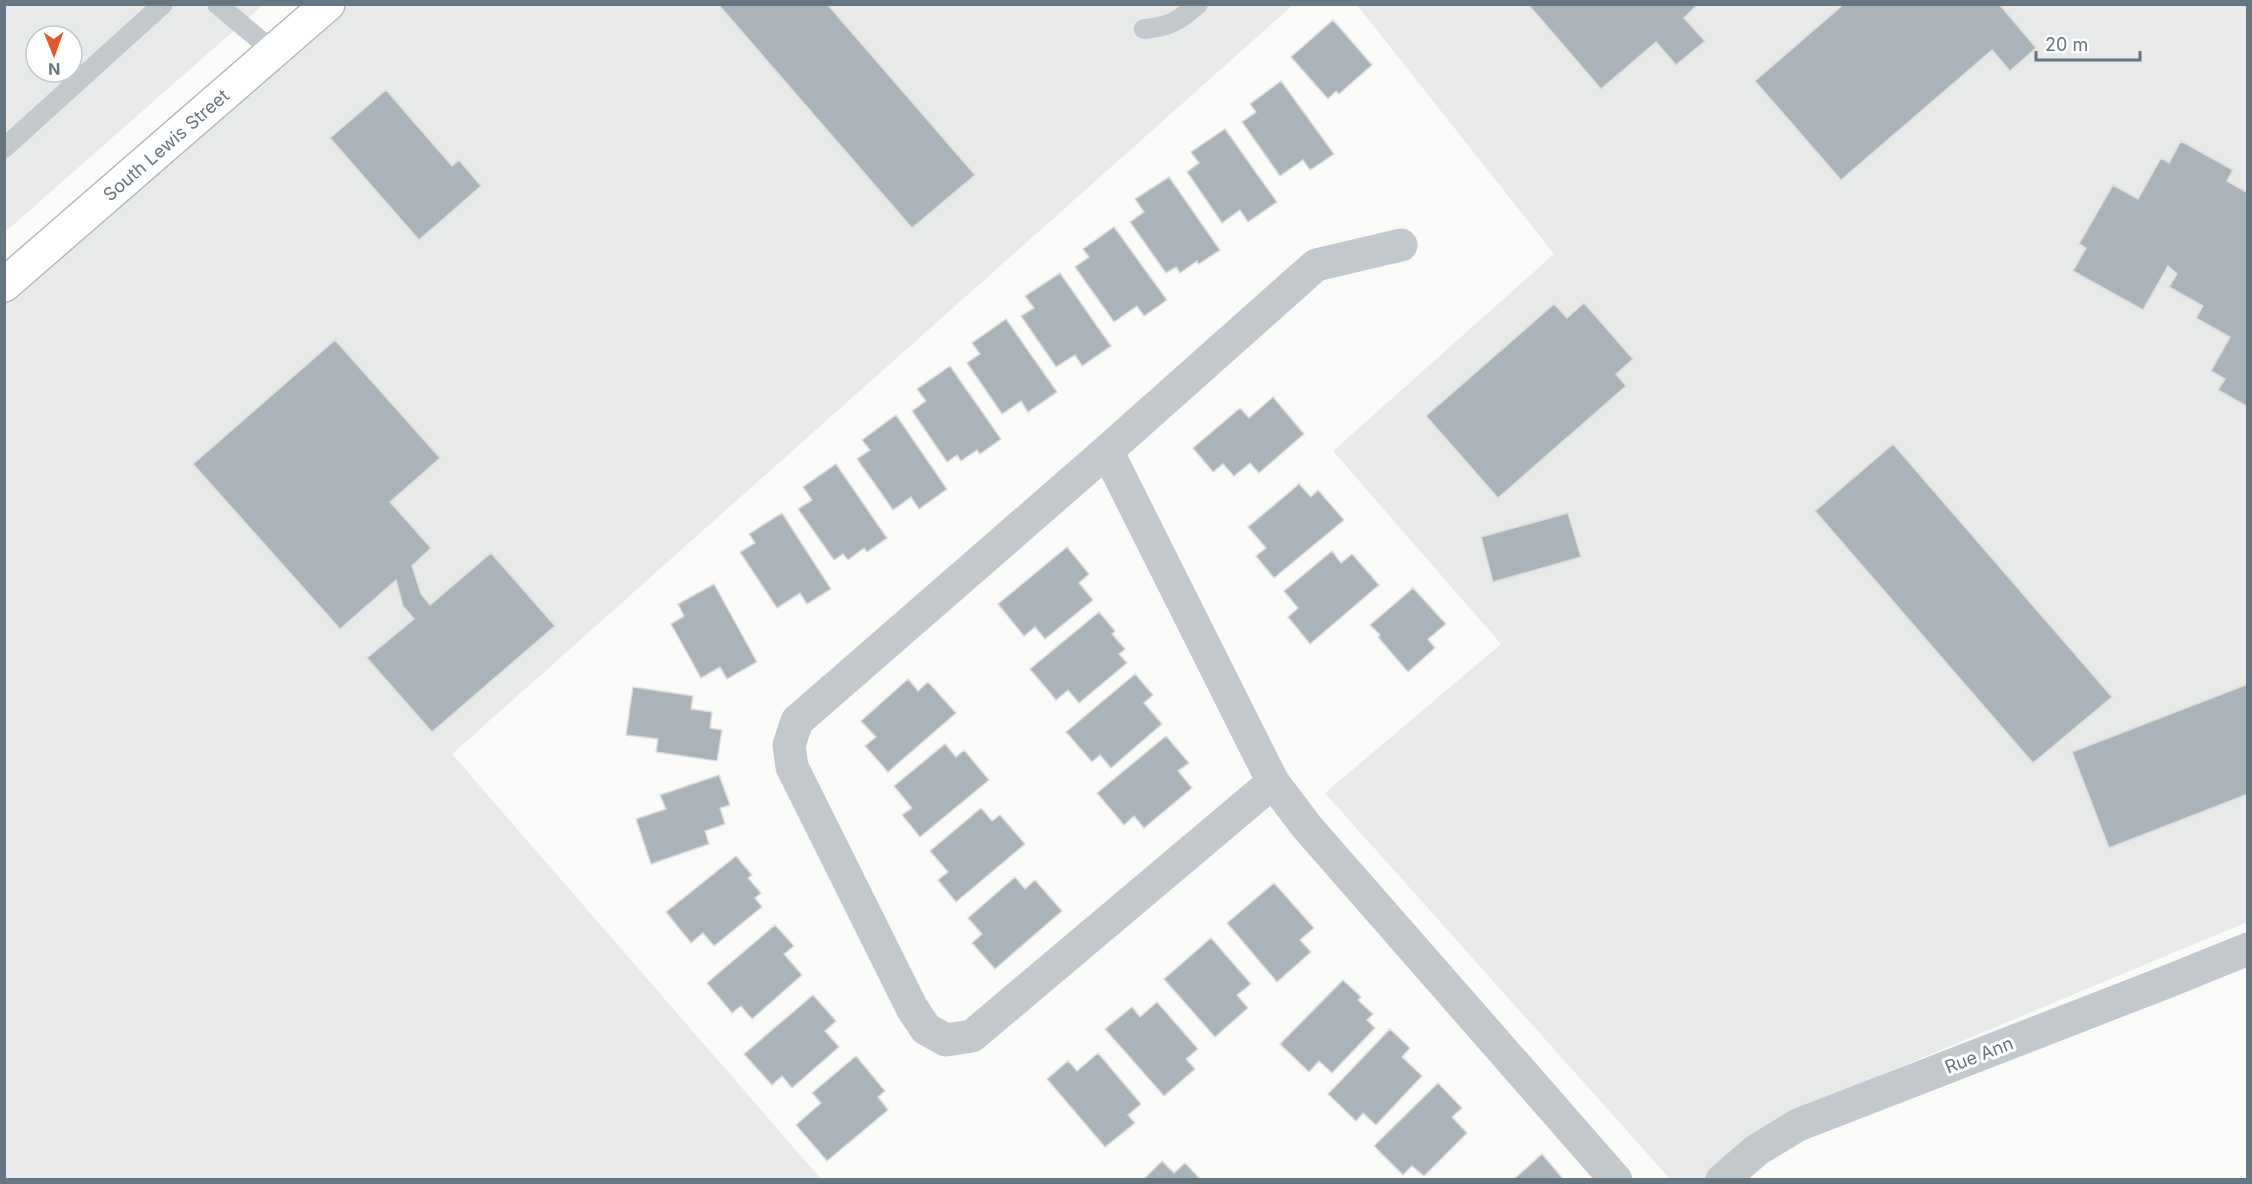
<svg xmlns="http://www.w3.org/2000/svg" width="2252" height="1184" font-family="Inter,sans-serif">
<style>
.built{fill:#e8e9e9;fill-rule:evenodd}
.building{fill:#aab3b9;stroke:#dcdcda;stroke-width:1.5}
.lines{fill:none;stroke-linecap:round;stroke-linejoin:round}
.secondary-casing{stroke:#b3babf;stroke-width:36}
.lane{stroke:#c3c8cc;stroke-width:20}
.street{stroke:#c3c8cc;stroke-width:33}
.secondary{stroke:#fff;stroke-width:33}
.labels{text-anchor:middle;dominant-baseline:central;stroke-width:6;stroke-linejoin:round;paint-order:stroke}
.street-label{font-size:18px;fill:#657683;stroke:#fff}
</style>
<rect width="100%" height="100%" fill="#fafaf8"/>
<path class="built" d="M5,5H263L5,232ZM36,36H72V72H36Z
M324,5H1293L452,754L821,1179H5L4,280Z
M1357,5H2247V922L1785,1115L1705,1179H1670L1325,793L1501,644L1333,451L1554,254Z"/>
<path class="building" d="M718,4H827L975,175L912,228Z
M1528,4H1698L1684,18L1705,41L1676,65L1656,42L1601,89Z
M1844,4H1999L2036,48L2010,71L1992,50L1841,180L1755,81Z
M1333,20L1372,65L1339,94L1336,91L1328,99L1291,57Z
M1281,81L1334,154L1310,170L1303,160L1280,176L1242,122L1256,112L1250,104Z
M386,90L452,166L459,160L481,186L419,240L330,138Z
M1225,129L1277,202L1248,222L1240,210L1222,223L1187,172L1199,163L1191,152Z
M2181,141L2233,170L2227,181L2248,193V407L2218,390L2225,379L2211,371L2230,337L2196,318L2203,306L2169,287L2177,274L2168,266L2143,310L2073,271L2086,248L2079,244L2113,185L2138,199L2161,158L2169,163Z
M1169,177L1220,250L1199,264L1197,261L1180,273L1176,267L1166,273L1130,222L1144,212L1135,199Z
M1114,227L1167,300L1144,316L1137,306L1114,322L1075,267L1089,257L1083,249Z
M1060,273L1111,346L1082,366L1075,355L1056,367L1021,316L1034,308L1025,296Z
M1584,303L1633,359L1616,374L1626,386L1498,498L1426,416L1554,304L1567,318Z
M1006,319L1057,392L1028,412L1021,401L1002,414L967,363L980,354L972,343Z
M335,340L440,458L390,502L431,548L412,566L421,594L430,605L491,553L555,626L432,732L367,658L414,619L403,606L396,580L340,629L193,464Z
M950,366L1001,439L980,454L977,450L961,461L957,455L947,462L912,411L926,401L917,389Z
M1273,397L1304,434L1259,473L1250,463L1234,476L1223,464L1213,472L1193,448L1240,408L1249,418Z
M896,415L947,489L919,509L911,497L893,510L857,459L870,450L862,440Z
M1893,444L2112,697L2033,763L1815,511Z
M836,464L887,538L867,552L864,548L848,560L843,554L834,560L798,509L812,500L803,487Z
M1299,484L1311,497L1318,490L1344,520L1274,578L1256,556L1266,548L1248,527Z
M782,513L831,589L807,604L800,593L777,608L740,552L755,543L749,534Z
M1568,513L1581,557L1493,582L1481,537Z
M1067,547L1089,574L1079,583L1093,600L1045,639L1035,627L1024,636L998,604Z
M1332,551L1341,563L1352,554L1379,585L1310,644L1288,617L1298,608L1284,591Z
M714,584L757,662L727,679L720,667L701,678L671,624L684,616L678,604Z
M1413,588L1446,624L1428,639L1435,648L1408,672L1378,637L1380,635L1370,625Z
M1099,612L1115,631L1112,634L1125,649L1119,654L1127,663L1079,703L1068,690L1056,700L1030,669Z
M1135,674L1153,695L1144,703L1162,724L1111,768L1100,755L1092,762L1066,732Z
M908,679L918,691L928,682L956,713L888,772L865,746L876,737L861,721Z
M2248,684V794L2109,848L2072,752Z
M633,687L693,696L691,709L712,712L710,728L722,730L717,761L656,752L658,739L626,735Z
M1166,736L1189,763L1178,771L1192,788L1144,828L1134,816L1124,825L1097,793Z
M945,744L956,757L964,750L989,780L920,837L902,815L912,808L894,786Z
M719,775L730,805L720,808L725,824L705,831L709,844L651,864L636,819L666,809L660,795Z
M981,808L992,821L1000,815L1025,844L956,902L938,880L948,872L930,851Z
M736,856L752,875L748,878L761,893L755,898L762,907L714,946L703,933L691,943L666,912Z
M1015,877L1025,889L1035,880L1062,911L995,969L972,943L982,934L968,918Z
M1274,883L1314,928L1300,940L1311,952L1277,982L1227,923Z
M775,925L794,946L784,954L802,975L752,1019L741,1006L732,1013L707,983Z
M1211,938L1251,984L1237,995L1248,1008L1215,1037L1164,979Z
M1343,980L1361,997L1358,1000L1373,1014L1367,1020L1375,1028L1332,1073L1319,1061L1309,1072L1280,1044Z
M813,995L836,1021L825,1031L839,1047L792,1088L782,1076L772,1085L744,1054Z
M1157,1002L1198,1049L1186,1059L1195,1069L1164,1096L1105,1029L1132,1007L1140,1017Z
M1390,1029L1410,1048L1402,1057L1422,1076L1376,1125L1363,1113L1356,1121L1328,1094Z
M1098,1053L1141,1104L1128,1115L1135,1123L1105,1147L1047,1079L1068,1061L1077,1071Z
M856,1056L885,1091L878,1097L888,1110L827,1161L796,1125L821,1103L812,1093Z
M1438,1083L1462,1108L1452,1117L1467,1133L1424,1176L1412,1166L1403,1175L1374,1146Z
M1542,1154L1564,1180H1513Z
M1162,1161L1174,1173L1185,1163L1201,1180H1143Z"/>
<g class="lines">
<defs>
<path id="secondary" d="M4,285L328,4"/>
</defs>
<use href="#secondary" class="secondary-casing"/>
<path class="lane" d="M217,4L273,51
M1144,29C1169,27 1179,21 1198,4
M4,148L163,4"/>
<path class="street" d="M1107,451L1273,782L1307,827L1616,1180
M1273,782L972,1036L946,1040L926,1029L912,1008L792,767L789,745L797,721L1107,451L1316,265L1401,245
M1722,1180L1757,1150L1798,1125L2164,983L2248,949"/>
<use href="#secondary" class="secondary"/>
</g>
<g class="labels">
<g class="street-label">
<text transform="translate(166 145) rotate(-41)">South Lewis Street</text>
<text transform="translate(1979 1055) rotate(-21)">Rue Ann</text>
</g>
</g>
<rect width="2252" height="1184" fill="none" stroke="#657683" stroke-width="12"/>
<g transform="translate(54 54) rotate(179)"><circle r="28" fill="#ffffff" stroke="#c1c8cd" stroke-width="1.5"/>
<path d="M0-4.5L10 22L0 15L-10 22Z" fill="#e4572e"/>
<text y="-9" font-size="16" font-weight="bold" text-anchor="middle" fill="#657683">N</text>
</g>
<path d="M2036 51v9h104v-9" fill="none" stroke="#657683" stroke-width="3"/>
<text x="2045" y="51" font-size="18" fill="#657683" stroke="#ffffff" stroke-width="4.5" paint-order="stroke">20 m</text>
</svg>
